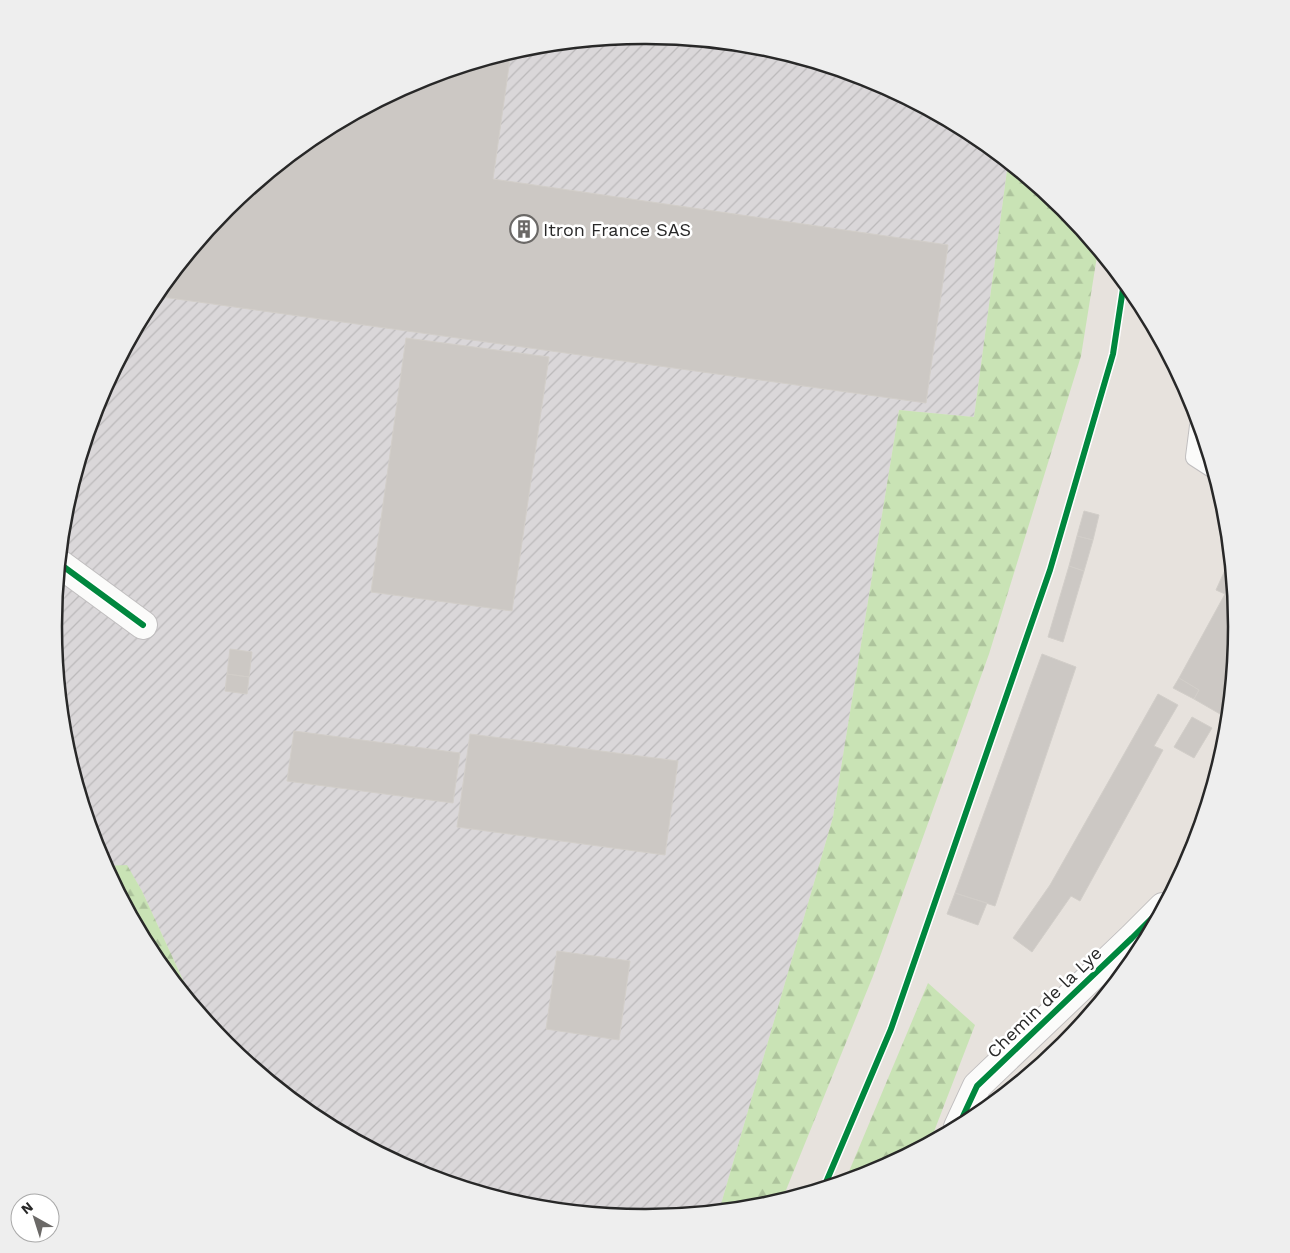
<svg xmlns="http://www.w3.org/2000/svg" width="1290" height="1253" font-family="'Work Sans',sans-serif">
<style>
.industrial{fill:url(#industrial-furrows)}
.forest{fill:url(#forest-firs)}
.building{fill:#ccc8c4;stroke:#d2cec9}
.lines{fill:none;stroke-linecap:round;stroke-linejoin:round}
.lane-casing{stroke:#c0bebf;stroke-width:20}
.street-casing{stroke:#c0bebf;stroke-width:30}
.lane{stroke:#fbfbfa;stroke-width:18}
.street{stroke:#fbfbfa;stroke-width:28}
.cycleway-casing{stroke:#fff;stroke-width:9}
.cycleway{stroke:#00873e;stroke-width:6}
.labels{text-anchor:middle;dominant-baseline:central;stroke-width:5;stroke-linejoin:round;paint-order:stroke}
.poi-label{font-size:18px;fill:#282828;stroke:#fff;text-anchor:start}
.street-label{font-size:18px;fill:#282828;stroke:#fff}
.rim{fill:none;stroke:#282828;stroke-width:2.5}
</style>
<defs>
<pattern id="industrial-furrows" width="10" height="10" patternUnits="userSpaceOnUse" patternTransform="scale(1.25)"><rect width="10" height="10" fill="#dad7d9"/><path d="M-1 1l2-2M0 10L10 0M9 11l2-2" fill="none" stroke="#bbb9ba"/></pattern>
<pattern id="forest-firs" width="22" height="20" patternUnits="userSpaceOnUse" patternTransform="scale(1.25)"><rect width="22" height="20" fill="#c9e3b5"/><path d="M5 1l3.5 6h-7zM16 11l3.5 6h-7z" fill="#adc39c"/></pattern>
</defs>
<rect width="100%" height="100%" fill="#e7e2dd"/>
<path class="industrial" d="M645,35L761,46L872,80L974,135L1008,163L974,417L899,410L833,817L719,1211L645,1218L529,1207L418,1173L316,1118L227,1045L195,1006L142,891L127,866H105L98,853L65,742L54,626L65,511L99,400L153,298L227,208L317,135L419,80L530,46Z"/>
<path class="forest" d="M1008,163L1063,208L1098,250L1081,356L989,654L873,976L782,1200L760,1207L719,1211L833,817L899,410L974,417Z
M127,865L142,891L195,1006L153,955L105,866Z
M928,983L975,1025L930,1142L871,1173L845,1181Z"/>
<path class="building" d="M511,52L493,179L948,245L926,403L155,296L227,208L317,135L419,80Z
M406,338L549,357L512,611L371,592Z
M1084,511L1099,515L1093,540L1077,536Z
M1077,536L1093,540L1084,571L1069,566Z
M1230,559L1236,627L1227,718L1194,699L1199,690L1179,678L1225,594L1216,590Z
M1069,566L1084,571L1063,642L1048,637Z
M230,649L252,652L249,677L227,674Z
M1042,654L1076,667L995,906L955,893Z
M227,674L249,677L247,694L225,691Z
M1179,678L1199,690L1194,699L1173,688Z
M1158,694L1178,705L1154,746L1163,750L1080,901L1071,896L1032,952L1013,938L1050,885Z
M1192,717L1212,728L1194,758L1174,747Z
M294,731L460,753L453,803L287,781Z
M470,734L678,761L665,855L457,827Z
M955,893L987,903L978,925L947,914Z
M557,951L630,961L619,1040L546,1029Z"/>
<g class="lines">
<defs>
<path id="lane" d="M1199,426L1195,457L1212,468"/>
<path id="street" d="M60,564L143,625
M958,1127L977,1086L1132,938L1163,907"/>
</defs>
<use href="#lane" class="lane-casing"/>
<use href="#street" class="street-casing"/>
<use href="#lane" class="lane"/>
<use href="#street" class="street"/>
<defs>
<path id="cycleway" d="M60,564L143,625
M958,1127L977,1086L1132,938L1163,907
M824,1187L891,1029L1050,570L1113,354L1124,282"/>
</defs>
<use href="#cycleway" class="cycleway-casing"/>
<use href="#cycleway" class="cycleway"/>
</g>
<defs>
<symbol id="building-ring" viewBox="-11 -11 22 22"><circle r="9.5" fill="#fff" stroke="#6b6967" stroke-width="1.5"/><path d="M-4-6H4V6H1V3H-1V6H-4ZM-2.5-4.3h1.7v1.8h-1.7ZM.8-4.3h1.7v1.8H.8ZM-2.5-1h1.7V.8h-1.7ZM.8-1h1.7V.8H.8Z" fill="#6b6967"/></symbol>
</defs>
<g fill-rule="evenodd">
<use href="#building-ring" x="508" y="213" width="32" height="32"/>
</g>
<g class="labels">
<g class="poi-label">
<text x="543" y="229">Itron France SAS</text>
</g>
<g class="street-label">
<text transform="translate(1044 1002) rotate(-44)">Chemin de la Lye</text>
</g>
</g>
<path d="M0 0H1290V1253H0ZM644 44H646A582 582 0 0 1 1228 626V627A582 582 0 0 1 646 1209H644A582 582 0 0 1 62 627V626A582 582 0 0 1 644 44Z" fill="#eee" fill-rule="evenodd"/>
<path class="rim" d="M644 44H646A582 582 0 0 1 1228 626V627A582 582 0 0 1 646 1209H644A582 582 0 0 1 62 627V626A582 582 0 0 1 644 44Z"/>
<g transform="translate(35 1218) rotate(321)"><circle r="24" fill="#ffffff" stroke="#a9a9a9"/>
<path d="M0-4L9 19L0 12L-9 19Z" fill="#6b6967"/>
<text y="-8" font-size="14" font-weight="bold" text-anchor="middle" fill="#282828">N</text>
</g>
</svg>
